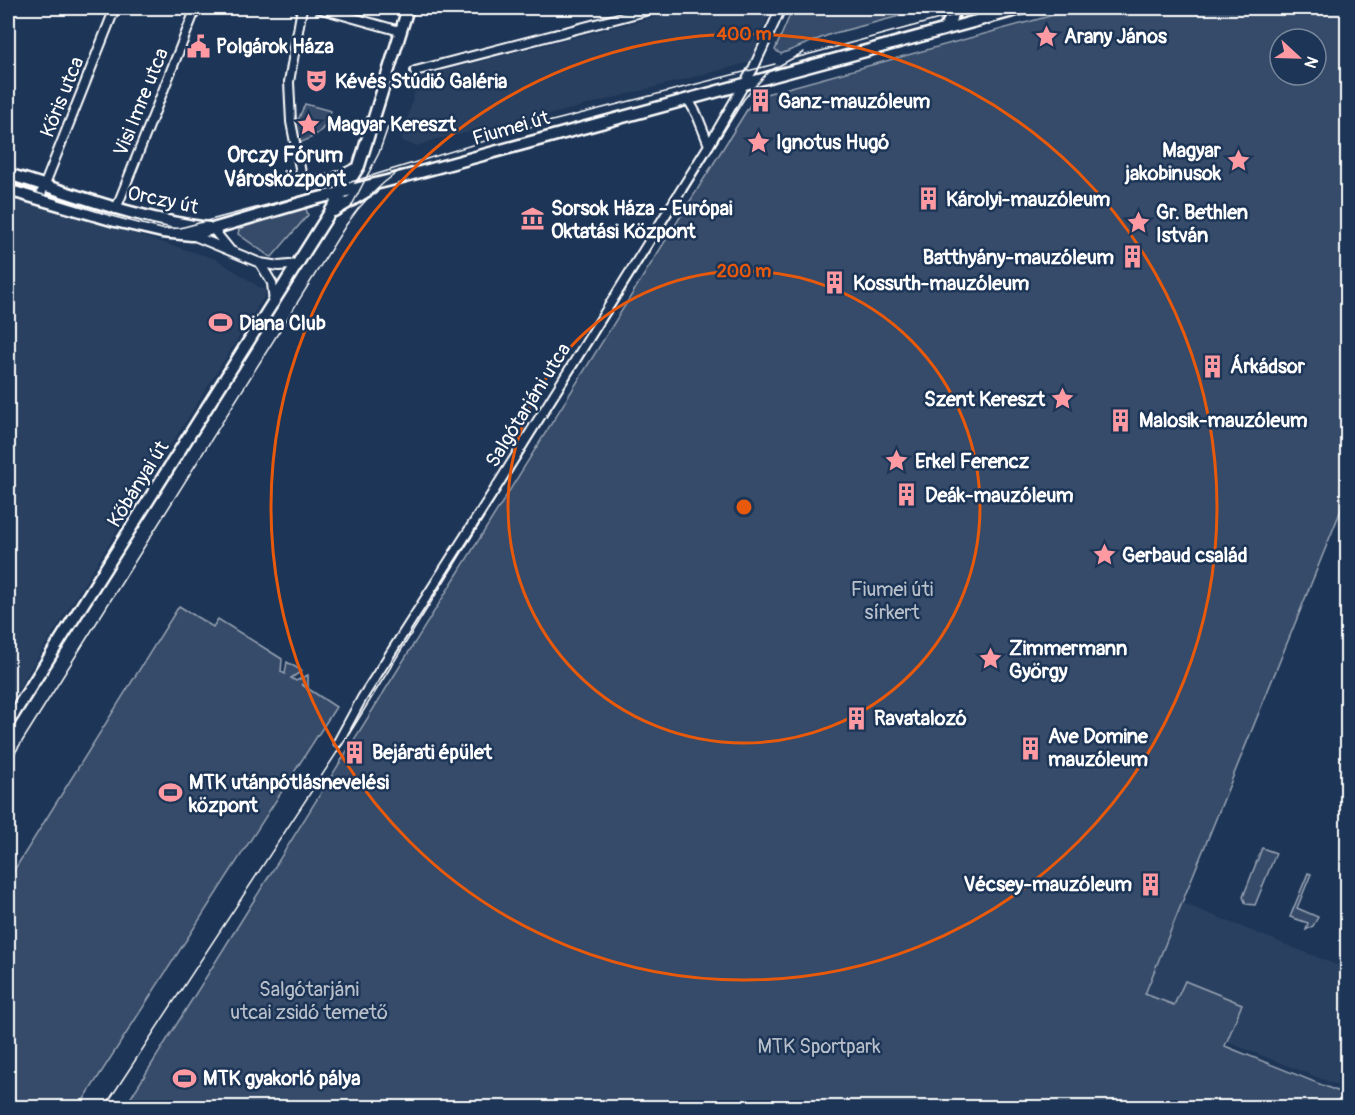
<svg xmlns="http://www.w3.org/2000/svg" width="1355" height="1115" font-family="Pangolin,sans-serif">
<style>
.built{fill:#2a4161}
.green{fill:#364b69;stroke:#9aa5b4;stroke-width:1.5;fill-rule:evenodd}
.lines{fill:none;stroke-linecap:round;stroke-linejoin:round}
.street-casing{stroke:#fff;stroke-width:12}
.secondary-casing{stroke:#fff;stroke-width:15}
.street{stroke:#1d3557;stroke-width:8}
.secondary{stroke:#1d3557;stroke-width:10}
.tram{stroke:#fff;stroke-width:1.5}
.ring{fill:none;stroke:#e8590c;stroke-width:3}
.labels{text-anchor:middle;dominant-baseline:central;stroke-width:5;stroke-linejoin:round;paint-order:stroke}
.poi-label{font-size:20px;font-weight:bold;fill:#fff;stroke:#1d3557;text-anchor:start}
.street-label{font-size:20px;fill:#fff;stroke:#1d3557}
.park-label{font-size:20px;fill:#b9c0ca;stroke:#1d3557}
.neighbourhood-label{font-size:21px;font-weight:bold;fill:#fff;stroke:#1d3557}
.centre{fill:#e8590c;stroke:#1d3557;stroke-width:3}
.ring-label{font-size:18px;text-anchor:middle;font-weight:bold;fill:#e8590c;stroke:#1d3557;stroke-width:5;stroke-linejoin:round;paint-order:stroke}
</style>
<rect width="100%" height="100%" fill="#1d3557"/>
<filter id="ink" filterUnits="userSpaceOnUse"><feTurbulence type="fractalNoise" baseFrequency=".0167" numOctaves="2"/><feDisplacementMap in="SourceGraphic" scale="12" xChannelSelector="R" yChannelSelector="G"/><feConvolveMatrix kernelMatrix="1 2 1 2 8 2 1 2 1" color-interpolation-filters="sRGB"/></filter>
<g filter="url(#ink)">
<path class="built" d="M690,8H771L751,62L529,120L436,139L417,146L401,141L419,77Z
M8,195L216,259L267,292L8,705Z
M1182,903L1347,969V1089L1227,1042L1242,1004L1186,981L1174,1005L1144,994Z"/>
<path class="green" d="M793,8H930L831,34L781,54L775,50Z
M1079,8H1347V495L1145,994L1174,1005L1185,981L1242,1004L1225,1046L1347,1095V1107H125L755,97ZM1280,39H1316V75H1280Z
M305,104L331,111C327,129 316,137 299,143L296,125Z
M305,206L308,215L272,257L269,256L238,234L240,225Z
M179,606L213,627L218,619L282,659L281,672L285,674L287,662L302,671L291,678L296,681L308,675V688L301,684L336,707L79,1107H8V880Z
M1262,848L1276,853L1255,905L1246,904L1243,897Z
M1308,873L1311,874L1297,908L1318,917L1313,926L1306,930L1308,923L1290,917Z"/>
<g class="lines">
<defs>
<path id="street" d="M302,8L289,82L291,122L301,173L304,179C323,186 343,174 359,166
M318,8L400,31
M415,71L657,8
M688,99L697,115L709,145
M39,199L115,8
M116,209L196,8
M213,229L230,250
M192,235L260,263L279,266L299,264
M260,263L272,283L274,303
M338,742L362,698L497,486L709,145L753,69L781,8"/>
<path id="secondary" d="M945,28L957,8
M8,174C75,194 140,220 209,228
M8,190L115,221L162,232L192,235L311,200L391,180L1024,8
M334,211L372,188
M8,723L359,166L408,8"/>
</defs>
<use href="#street" class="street-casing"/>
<use href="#secondary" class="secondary-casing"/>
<use href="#street" class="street"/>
<use href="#secondary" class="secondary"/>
<path class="tram" d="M795,58L980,8
M8,184L115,217L162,229L180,228L338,186L544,123L775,64
M350,209L379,153L388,127
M8,764L346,225C361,203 378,186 400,170
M104,1108L349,734L744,99L768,72L804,52"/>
</g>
</g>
<g class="ring">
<circle cx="744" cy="507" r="236"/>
<circle cx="744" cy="507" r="473"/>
</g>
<defs>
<symbol id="sight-bare" viewBox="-9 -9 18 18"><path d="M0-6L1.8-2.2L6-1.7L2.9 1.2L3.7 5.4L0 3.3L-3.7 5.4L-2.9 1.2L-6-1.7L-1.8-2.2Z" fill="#ff9aa2" stroke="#1d3557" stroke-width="2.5" paint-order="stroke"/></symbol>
<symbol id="civic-bare" viewBox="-9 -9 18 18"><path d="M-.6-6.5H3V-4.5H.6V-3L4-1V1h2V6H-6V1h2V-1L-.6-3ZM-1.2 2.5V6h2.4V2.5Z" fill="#ff9aa2" stroke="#1d3557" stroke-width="2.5" paint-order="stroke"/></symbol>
<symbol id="theatre-bare" viewBox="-9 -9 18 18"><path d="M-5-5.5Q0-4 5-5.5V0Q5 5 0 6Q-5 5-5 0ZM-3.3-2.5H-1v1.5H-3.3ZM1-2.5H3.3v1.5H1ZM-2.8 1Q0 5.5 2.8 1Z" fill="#ff9aa2" stroke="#1d3557" stroke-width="2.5" paint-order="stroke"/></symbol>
<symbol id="building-bare" viewBox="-9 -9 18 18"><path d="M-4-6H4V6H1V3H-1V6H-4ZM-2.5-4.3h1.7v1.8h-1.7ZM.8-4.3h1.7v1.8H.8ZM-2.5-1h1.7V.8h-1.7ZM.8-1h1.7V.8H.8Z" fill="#ff9aa2" stroke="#1d3557" stroke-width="2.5" paint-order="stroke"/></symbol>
<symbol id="museum-bare" viewBox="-9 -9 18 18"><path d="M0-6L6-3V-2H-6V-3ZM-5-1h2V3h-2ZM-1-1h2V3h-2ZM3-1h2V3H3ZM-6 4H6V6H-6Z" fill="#ff9aa2" stroke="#1d3557" stroke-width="2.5" paint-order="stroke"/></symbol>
<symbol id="stadium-bare" viewBox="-9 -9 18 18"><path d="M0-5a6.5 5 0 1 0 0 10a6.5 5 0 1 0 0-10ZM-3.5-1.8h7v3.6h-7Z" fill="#ff9aa2" stroke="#1d3557" stroke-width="2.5" paint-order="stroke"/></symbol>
</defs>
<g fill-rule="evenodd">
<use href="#sight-bare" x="1030" y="20" width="33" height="33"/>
<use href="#civic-bare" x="182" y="30" width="33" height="33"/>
<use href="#theatre-bare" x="300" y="64" width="33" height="33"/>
<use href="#building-bare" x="744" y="84" width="33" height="33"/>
<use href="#sight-bare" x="292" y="108" width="33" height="33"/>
<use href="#sight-bare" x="742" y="126" width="33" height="33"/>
<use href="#sight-bare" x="1222" y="144" width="33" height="33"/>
<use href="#building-bare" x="912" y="182" width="33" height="33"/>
<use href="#museum-bare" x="516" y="202" width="33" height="33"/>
<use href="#sight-bare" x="1122" y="206" width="33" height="33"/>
<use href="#building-bare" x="1116" y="240" width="33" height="33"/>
<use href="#building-bare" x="818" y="266" width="33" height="33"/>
<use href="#stadium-bare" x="204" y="306" width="33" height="33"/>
<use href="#building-bare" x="1196" y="350" width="33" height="33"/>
<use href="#sight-bare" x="1046" y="382" width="33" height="33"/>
<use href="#building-bare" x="1104" y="404" width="33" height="33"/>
<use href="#sight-bare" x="880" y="444" width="33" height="33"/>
<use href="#building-bare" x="890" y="478" width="33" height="33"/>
<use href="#sight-bare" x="1088" y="538" width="33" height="33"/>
<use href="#sight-bare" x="974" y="642" width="33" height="33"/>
<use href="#building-bare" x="840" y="702" width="33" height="33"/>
<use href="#building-bare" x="1014" y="732" width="33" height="33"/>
<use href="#building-bare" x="338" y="736" width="33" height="33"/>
<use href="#stadium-bare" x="154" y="776" width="33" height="33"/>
<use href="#building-bare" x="1134" y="868" width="33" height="33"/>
<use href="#stadium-bare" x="168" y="1062" width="33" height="33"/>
</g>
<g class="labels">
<g class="poi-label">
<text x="1064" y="36">Arany János</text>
<text x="216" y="46">Polgárok Háza</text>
<text x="335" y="81">Kévés Stúdió Galéria</text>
<text x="778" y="101">Ganz-mauzóleum</text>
<text x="327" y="124">Magyar Kereszt</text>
<text x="776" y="142">Ignotus Hugó</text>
<text x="1221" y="150" text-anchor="end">Magyar<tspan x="1221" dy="23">jakobinusok</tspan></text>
<text x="946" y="199">Károlyi-mauzóleum</text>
<text x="551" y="208">Sorsok Háza - Európai<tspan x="551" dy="23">Oktatási Központ</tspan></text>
<text x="1156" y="212">Gr. Bethlen<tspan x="1156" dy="23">István</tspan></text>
<text x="1114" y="257" text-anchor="end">Batthyány-mauzóleum</text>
<text x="853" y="283">Kossuth-mauzóleum</text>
<text x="239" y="323">Diana Club</text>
<text x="1230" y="366">Árkádsor</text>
<text x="1045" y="399" text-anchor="end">Szent Kereszt</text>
<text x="1139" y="420">Malosik-mauzóleum</text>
<text x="915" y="461">Erkel Ferencz</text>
<text x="925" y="495">Deák-mauzóleum</text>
<text x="1122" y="555">Gerbaud család</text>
<text x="1009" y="648">Zimmermann<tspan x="1009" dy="23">György</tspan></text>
<text x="874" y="718">Ravatalozó</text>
<text x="1048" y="736">Ave Domine<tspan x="1048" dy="23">mauzóleum</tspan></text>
<text x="372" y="752">Bejárati épület</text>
<text x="189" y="782">MTK utánpótlásnevelési<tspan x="189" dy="23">központ</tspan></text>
<text x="1132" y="884" text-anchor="end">Vécsey-mauzóleum</text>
<text x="203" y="1078">MTK gyakorló pálya</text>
</g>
<g class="street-label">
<text transform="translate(62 97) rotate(-68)">Kőris utca</text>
<text transform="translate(141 102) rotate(-68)">Visi Imre utca</text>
<text transform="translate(511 128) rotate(-16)">Fiumei út</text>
<text transform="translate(163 200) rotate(12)">Orczy út</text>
<text transform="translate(528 405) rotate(-58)">Salgótarjáni utca</text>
<text transform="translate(138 484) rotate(-58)">Kőbányai út</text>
</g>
<g class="park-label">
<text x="892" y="589">Fiumei úti<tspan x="892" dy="23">sírkert</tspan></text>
<text x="309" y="989">Salgótarjáni<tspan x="309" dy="23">utcai zsidó temető</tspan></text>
<text x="819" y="1046">MTK Sportpark</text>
</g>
<g class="neighbourhood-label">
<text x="285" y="155">Orczy Fórum<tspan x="285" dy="24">Városközpont</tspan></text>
</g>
</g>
<circle cx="744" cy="507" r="9" class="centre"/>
<g class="ring-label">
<text x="744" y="40">400 m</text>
<text x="744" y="277">200 m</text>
</g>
<rect width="1355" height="1115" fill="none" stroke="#1d3557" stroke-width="30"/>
<rect x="15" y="15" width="1325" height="1085" fill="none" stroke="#fff" stroke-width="2" filter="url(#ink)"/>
<g transform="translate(1298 57) rotate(112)"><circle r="28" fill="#1d3557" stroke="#77869a" stroke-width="1.5"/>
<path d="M0-4.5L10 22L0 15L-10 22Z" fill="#ff9aa2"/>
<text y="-9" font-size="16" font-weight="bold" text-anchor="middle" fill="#ffffff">N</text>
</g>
</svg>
